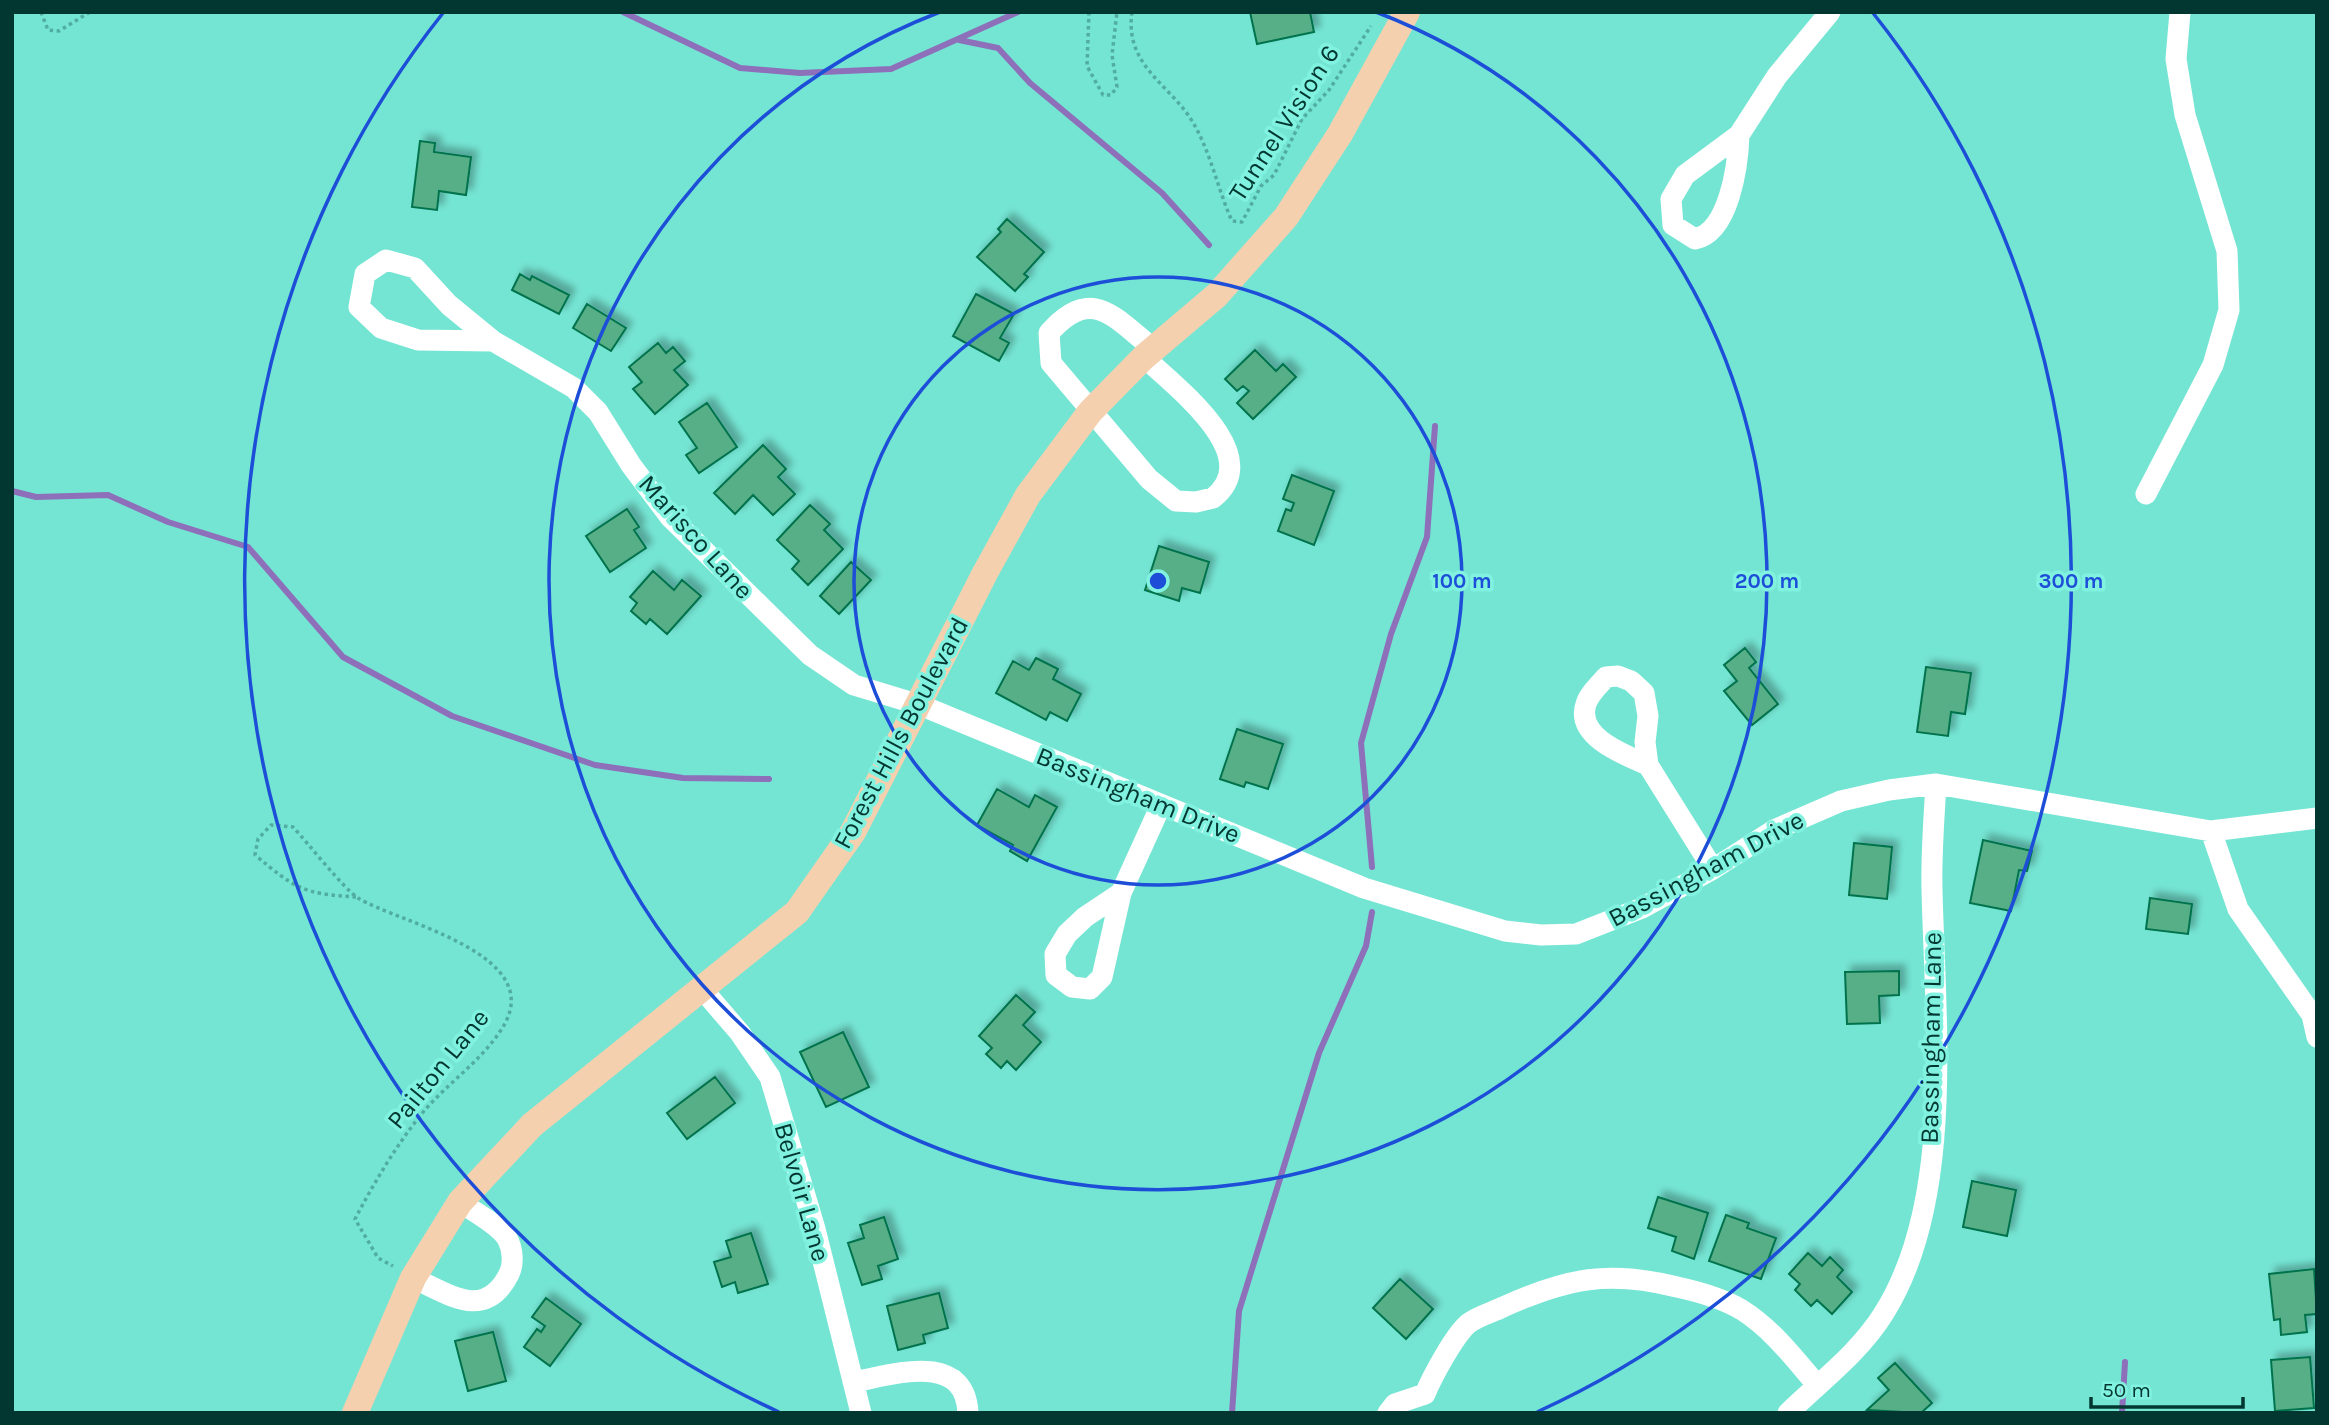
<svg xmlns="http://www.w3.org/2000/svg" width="2329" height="1425" font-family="Karla,sans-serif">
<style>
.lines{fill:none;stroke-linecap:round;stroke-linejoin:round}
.stream{stroke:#8d6fba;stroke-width:6}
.building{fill:#56af86;stroke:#04734d;stroke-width:2;filter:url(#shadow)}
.path{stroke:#50ad9f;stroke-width:3.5;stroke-dasharray:3.5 3.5;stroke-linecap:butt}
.minor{stroke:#fff;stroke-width:21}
.major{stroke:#f5d0af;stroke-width:26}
.ring{fill:none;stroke:#1d4ed8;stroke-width:3.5}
.labels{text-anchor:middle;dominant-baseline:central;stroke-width:7;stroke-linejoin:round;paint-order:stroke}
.street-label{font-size:26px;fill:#023731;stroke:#82f2e0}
.centre{fill:#1d4ed8;stroke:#82f2e0;stroke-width:3.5}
.ring-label{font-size:21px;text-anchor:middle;font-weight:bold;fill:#1d4ed8;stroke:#82f2e0;stroke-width:7;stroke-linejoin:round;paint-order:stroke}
</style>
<defs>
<filter id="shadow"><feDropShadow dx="6" dy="-6" stdDeviation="3.5" flood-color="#0004"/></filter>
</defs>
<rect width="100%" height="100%" fill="#75e5d3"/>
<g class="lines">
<path class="stream" d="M623,12L740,68L800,73L891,69L1018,12
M959,40L998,48L1030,83L1162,193L1209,245
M12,491L36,497L108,495L168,522L248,547L343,657L452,716L595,765L683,778L769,779
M1372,867L1361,743L1391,634L1427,537L1435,426
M1232,1413L1239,1311L1319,1053L1366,946L1372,912
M2122,1413L2125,1362"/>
</g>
<path class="building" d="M1250,12H1310L1314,32L1257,44Z
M420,141L435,143L434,152L471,157L466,195L439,191L437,210L412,207Z
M1007,219L1044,252L1024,274L1028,277L1015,291L977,257L1001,232L998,229Z
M520,274L530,280L532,276L569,295L559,314L512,290Z
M976,294L1014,314L1000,338L1009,343L999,361L953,336Z
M587,304L626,328L611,351L573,328Z
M658,343L666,353L673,347L685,361L674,370L688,385L655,414L633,389L642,382L629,367Z
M1255,350L1276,371L1283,364L1296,377L1253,419L1237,403L1249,391L1243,386L1237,391L1225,379Z
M707,403L737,447L699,473L686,455L697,448L679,422Z
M763,445L786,469L778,477L795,494L773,515L753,495L735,514L714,493Z
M1292,475L1334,491L1314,545L1278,531L1286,509L1291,511L1294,503L1283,499Z
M810,505L830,524L824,530L843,549L808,585L792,569L799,561L777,540Z
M627,509L639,527L634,530L646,548L610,572L586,536Z
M1159,546L1209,562L1200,593L1182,588L1179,601L1145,590Z
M851,562L871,580L839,614L820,596Z
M653,571L674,590L682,580L701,596L667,634L650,619L646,624L631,611L637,603L630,597Z
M1745,648L1756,662L1749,668L1778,704L1752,725L1724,691L1737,681L1724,665Z
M1036,658L1058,669L1053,679L1081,694L1067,721L1050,712L1046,720L996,693L1013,661L1029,670Z
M1926,667L1971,673L1965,714L1951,712L1948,736L1917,732Z
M1237,729L1283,744L1268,789L1246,782L1244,787L1220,779Z
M997,789L1029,807L1035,795L1057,807L1027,861L1010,851L1013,845L977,825Z
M1983,840L2032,851L2027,871L2019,870L2011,911L1970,903Z
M1854,843L1892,847L1887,899L1849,895Z
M2150,898L2192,904L2188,934L2146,929Z
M1899,971V995L1879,996L1880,1023L1847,1024L1845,972Z
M1016,995L1035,1012L1023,1025L1041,1042L1016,1070L1007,1061L1001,1068L986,1054L992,1048L979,1036Z
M843,1032L869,1087L826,1107L800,1052Z
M715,1077L735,1103L687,1139L667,1113Z
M1972,1181L2016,1190L2007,1236L1963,1227Z
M1658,1197L1708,1213L1694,1259L1672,1251L1676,1237L1648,1228Z
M1726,1215L1749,1223L1747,1228L1776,1238L1761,1279L1709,1261Z
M884,1217L898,1259L878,1266L882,1279L862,1285L848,1243L864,1238L860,1225Z
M751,1233L768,1284L738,1293L735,1282L722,1287L714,1262L731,1257L726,1241Z
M1808,1253L1822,1266L1830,1257L1843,1270L1837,1277L1852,1292L1832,1314L1817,1300L1811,1306L1795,1290L1800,1284L1789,1274Z
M2314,1269L2317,1314L2305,1315L2307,1332L2281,1335L2280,1319L2274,1320L2269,1274Z
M1400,1279L1433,1309L1406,1339L1373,1308Z
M939,1293L948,1328L923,1335L925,1343L898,1350L887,1306Z
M546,1298L581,1324L550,1366L524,1347L537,1329L541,1332L545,1326L532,1317Z
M493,1332L506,1381L468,1391L455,1341Z
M2310,1357L2314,1408L2275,1411L2271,1360Z
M1895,1363L1932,1403L1921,1413L1867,1410L1889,1390L1878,1378Z"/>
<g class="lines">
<path class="path" d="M41,12L48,30L59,31L90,12
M1089,12L1087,66L1103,95H1111L1117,87L1112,55L1117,12
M1132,12C1124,68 1173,85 1195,126C1212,157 1218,190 1232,221L1242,222L1261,186L1274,175L1302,119L1329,90L1371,26
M356,897C302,894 295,888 255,855L258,839L271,825L293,827C308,843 343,888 358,898C398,923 552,954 501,1030C481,1061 448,1083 424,1111C397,1144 375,1181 355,1219L378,1258L393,1266"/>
<path class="minor" d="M1739,135C1738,166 1729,232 1695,239L1673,225L1671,199L1685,175L1739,135L1777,76L1830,12
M493,341L418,340L381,328L359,307L365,274L386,260L415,268L449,305L493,341L574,388L598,412L631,465L670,517L810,655L854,685L920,705L1364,888L1505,931L1541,935L1576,934L1642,908L1713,869L1774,830L1841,801L1889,790L1936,784L2211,831L2317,818
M1144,357C1173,385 1268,455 1213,498L1196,502L1176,501L1149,479L1051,363L1049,333C1092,284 1114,318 1154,349
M2146,494L2213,365L2229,310L2227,251L2185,115L2176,59L2180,12
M1648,765C1625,755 1575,737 1586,704C1589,694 1599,685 1606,677L1618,676L1631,681L1644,693L1648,716L1645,742L1648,765L1713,869
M2211,831L2238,909L2312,1015L2317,1037
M1121,893L1102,977L1090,989L1072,987L1056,975L1055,954L1067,934L1085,917L1121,893L1161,805
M703,990L740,1033L770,1077L815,1229L861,1413
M413,1278C449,1294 485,1322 509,1274C514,1264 513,1249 507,1238C498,1224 474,1212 460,1202
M853,1382C892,1375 965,1350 968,1413
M1388,1413L1395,1404L1425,1394C1432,1377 1455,1334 1469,1323C1478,1316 1493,1312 1503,1307C1567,1278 1609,1270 1677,1287C1700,1292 1722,1298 1742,1310C1772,1329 1794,1358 1817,1385
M1788,1413C1821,1381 1860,1352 1884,1313C1955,1200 1935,1020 1932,890C1931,855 1934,819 1936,784"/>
<path class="major" d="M355,1413L413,1278L460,1202L532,1125L797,912L853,832L985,573L1028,495L1090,412L1144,357L1217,295L1286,217L1340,134L1407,12"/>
</g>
<g class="ring">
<circle cx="1158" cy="581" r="304"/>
<path d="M1376 12A609 609 0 1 1 940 12"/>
<path d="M779 1412A913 913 0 0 1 443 13M1873 13A913 913 0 0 1 1537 1412"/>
</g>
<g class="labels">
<g class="street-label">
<text transform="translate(1284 123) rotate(-57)">Tunnel Vision 6</text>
<text transform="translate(696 537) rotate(48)">Marisco Lane</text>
<text transform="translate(901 733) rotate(-62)">Forest Hills Boulevard</text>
<text transform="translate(1138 795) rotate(22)">Bassingham Drive</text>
<text transform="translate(1706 869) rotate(-28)">Bassingham Drive</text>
<text transform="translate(1931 1038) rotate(-89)">Bassingham Lane</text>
<text transform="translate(438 1069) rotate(-51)">Pailton Lane</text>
<text transform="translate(802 1192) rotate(74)">Belvoir Lane</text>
</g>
</g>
<circle cx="1158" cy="581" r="10" class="centre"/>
<g class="ring-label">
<text x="1462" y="588">100 m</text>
<text x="1767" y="588">200 m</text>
<text x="2071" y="588">300 m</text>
</g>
<rect width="2329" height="1425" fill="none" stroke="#023731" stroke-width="28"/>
<path d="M2091 1397v10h152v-10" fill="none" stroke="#023731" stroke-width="3.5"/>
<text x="2102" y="1397" font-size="21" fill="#023731" stroke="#82f2e0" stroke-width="5" paint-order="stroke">50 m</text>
</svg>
